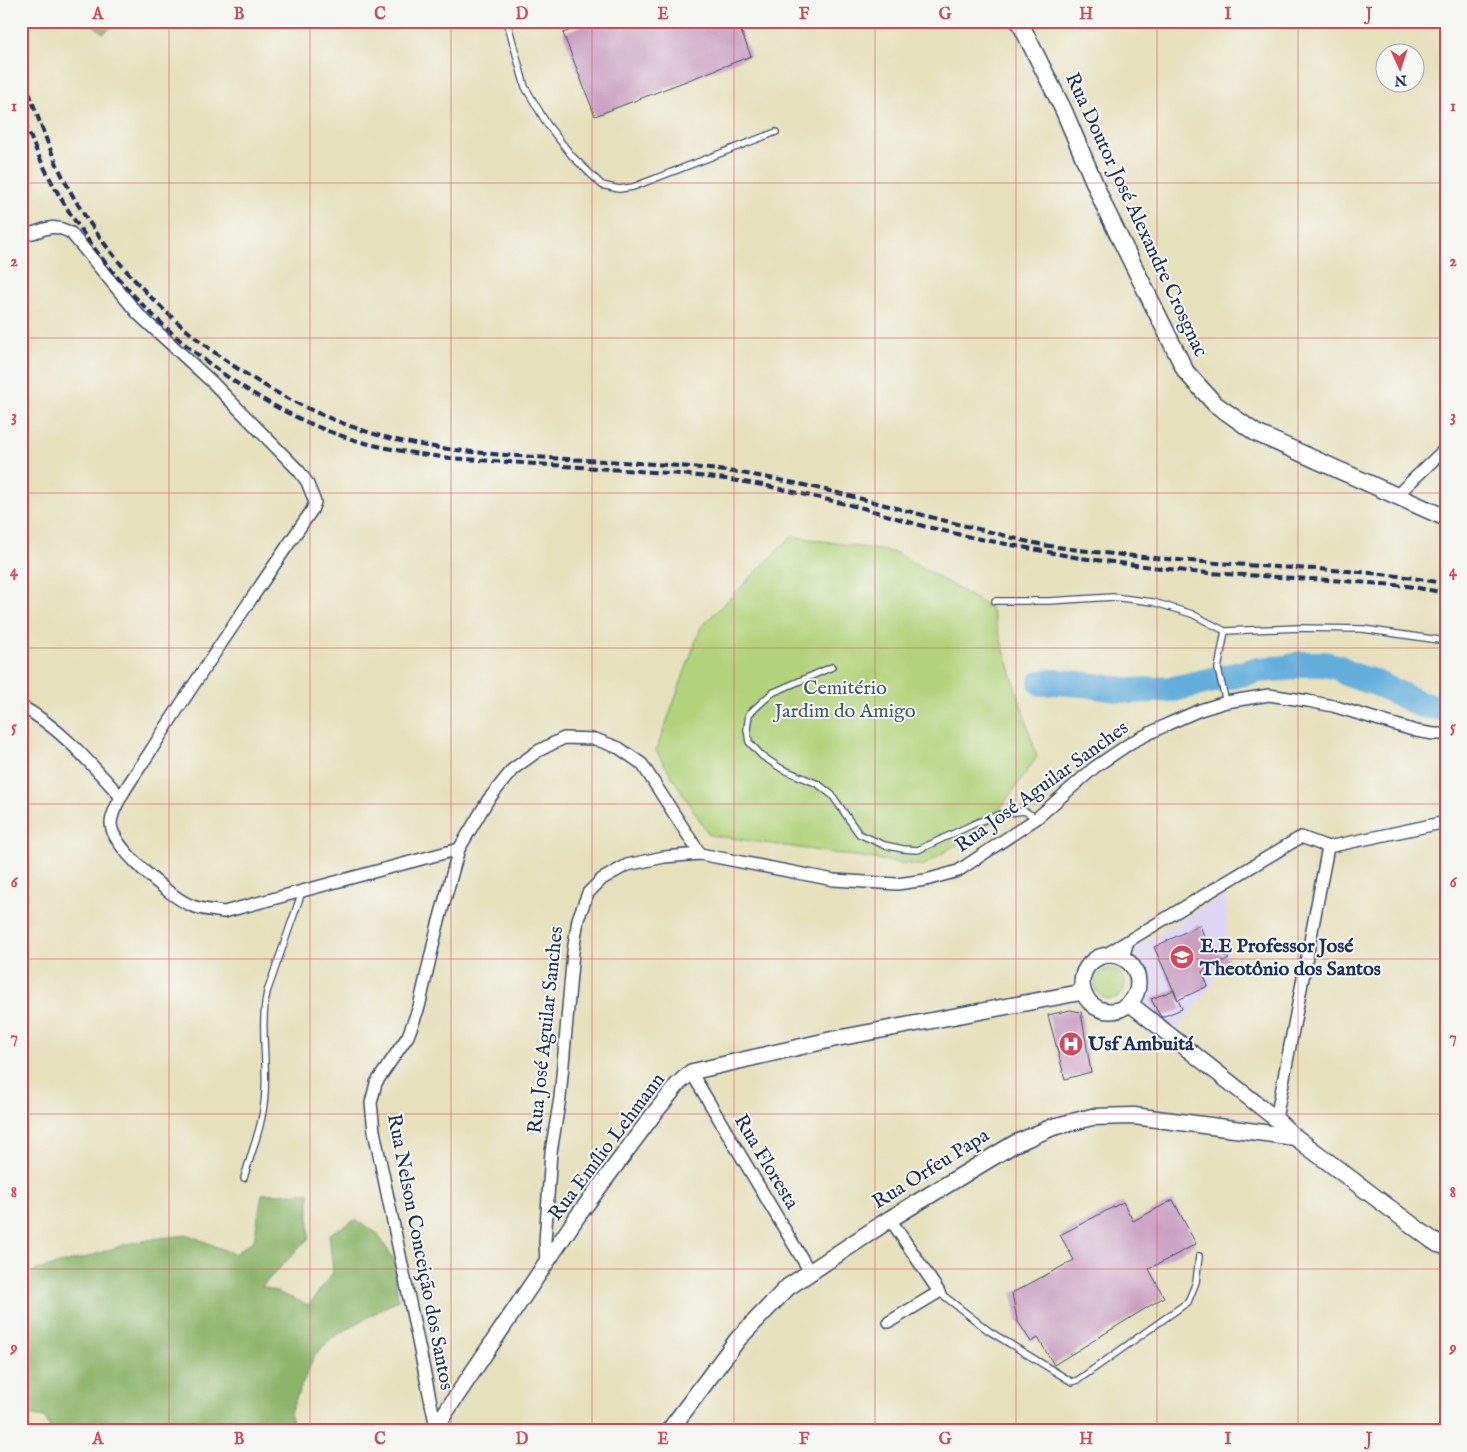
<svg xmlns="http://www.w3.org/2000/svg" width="1467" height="1452" font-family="'IM FELL English',serif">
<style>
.built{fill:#ded5f5}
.green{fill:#b2d37b;stroke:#66816c}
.forest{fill:#8db56b;stroke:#547264}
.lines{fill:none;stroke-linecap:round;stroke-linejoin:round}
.river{stroke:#62addb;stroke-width:26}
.building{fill:#c99ec1}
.service-casing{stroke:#394a6c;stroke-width:8}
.minor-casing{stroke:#394a6c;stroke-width:14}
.tertiary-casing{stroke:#394a6c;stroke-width:18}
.secondary-casing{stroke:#394a6c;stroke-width:19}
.service{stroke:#fff;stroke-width:5.5}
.minor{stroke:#fff;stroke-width:11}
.tertiary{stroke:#fff;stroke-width:15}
.secondary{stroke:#fff;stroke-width:16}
.rail{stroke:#1b2f5e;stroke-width:4;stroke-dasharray:8 4;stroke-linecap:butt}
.grid{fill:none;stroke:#d1495b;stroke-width:1;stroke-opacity:0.55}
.labels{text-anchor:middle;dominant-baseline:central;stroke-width:4;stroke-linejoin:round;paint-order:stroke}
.street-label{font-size:20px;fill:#1b2f5e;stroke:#f6f6f2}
.park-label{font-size:20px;fill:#415865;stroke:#f6f6f2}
.poi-label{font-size:20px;font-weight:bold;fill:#1b2f5e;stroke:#f6f6f2;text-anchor:start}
.neatline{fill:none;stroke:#d1495b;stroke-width:2}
.grid-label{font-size:16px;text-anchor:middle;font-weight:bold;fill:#d1495b}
</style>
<rect width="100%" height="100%" fill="#f6f6f2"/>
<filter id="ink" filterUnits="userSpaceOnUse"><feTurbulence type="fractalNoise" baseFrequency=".02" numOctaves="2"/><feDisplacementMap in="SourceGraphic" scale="10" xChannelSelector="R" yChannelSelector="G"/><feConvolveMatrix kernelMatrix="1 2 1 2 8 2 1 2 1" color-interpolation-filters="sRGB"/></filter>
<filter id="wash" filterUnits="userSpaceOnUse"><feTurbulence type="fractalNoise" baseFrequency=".0096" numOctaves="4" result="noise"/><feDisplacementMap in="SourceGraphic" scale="20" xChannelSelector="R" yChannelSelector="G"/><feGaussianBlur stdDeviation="1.12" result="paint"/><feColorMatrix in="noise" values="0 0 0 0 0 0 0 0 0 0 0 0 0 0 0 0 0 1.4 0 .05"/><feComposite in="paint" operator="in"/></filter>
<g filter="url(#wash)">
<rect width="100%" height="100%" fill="#e6e0bc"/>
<path class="built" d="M1226,895L1228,963L1176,1031L1145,1006L1150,986L1145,967L1132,950Z"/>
<path class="green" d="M792,536L897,553L991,608L1037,757L990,823L923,866L709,835L656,751L701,627Z
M1095 984a15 15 0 1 1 30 0a15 15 0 1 1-30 0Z"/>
<path class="forest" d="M88,21H121L103,33Z
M309,1193V1238L262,1286L309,1305L333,1272L329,1234L355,1220L377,1233L394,1260L398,1300L332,1338L314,1356L290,1413L293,1431H52L44,1418L32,1416L21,1421V1283L36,1270L87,1257L126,1244L160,1238L189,1235L234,1254L254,1240L262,1194Z"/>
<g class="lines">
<path class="river" d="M1041,683L1056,682L1081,684L1131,691L1173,689L1258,670L1287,668L1301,664H1323L1338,667L1348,674L1376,683L1422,705L1446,708"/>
</g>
<g id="blocks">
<path class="building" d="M593,21H737L751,56L595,116L563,33Z
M1200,925L1207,945L1229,959L1202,971L1208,986L1178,1000L1154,947Z
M1174,990L1182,1009L1162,1017L1159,1014L1151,999Z
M1070,1010L1081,1012L1091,1072L1065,1079L1048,1015Z
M1173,1200L1196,1244L1149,1269L1164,1297L1054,1365L1038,1338L1031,1342L1017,1320L1012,1293L1074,1260L1060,1235L1123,1202L1133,1221Z"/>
</g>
</g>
<g filter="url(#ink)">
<use href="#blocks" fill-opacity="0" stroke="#394a6c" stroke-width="1"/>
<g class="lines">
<defs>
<path id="service" d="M507,21L525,87L547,124L572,156L602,185L619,189L633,187L776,132
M995,601H1049L1113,597L1153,602L1192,614L1225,631L1298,628L1363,629L1446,641
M1225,631L1218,669L1226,702
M832,667L772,693L749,714L747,729L749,742L762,756L782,769L818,784L832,795L859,834L884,845L903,849L918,850L978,822L1001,814L1024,811L1037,818
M244,1178C252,1150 264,1122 265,1092C267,1058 260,1025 267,992L302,892
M939,1292L989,1331L1072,1382L1078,1380L1188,1302L1196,1282L1199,1256"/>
<path id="minor" d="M21,235C43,234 47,220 71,233L138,314L212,382L299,471L307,482L315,502L312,510C257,590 202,670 150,752C140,768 111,806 111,824C112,847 167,894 188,904C199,910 211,910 224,912L459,849
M1396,496L1446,448
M21,706C61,728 91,764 121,797
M1103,956L1301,837L1328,847L1446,822
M1123,958L1128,941
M691,1072L810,1272
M1276,1119L1328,847
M546,1263L545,1242L551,1152L560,1098L573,952L578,919L588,893L602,879L627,865L664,857L700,854L834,880L897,884L926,880L958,871L1037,818L1095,767L1132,742L1168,724L1200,710L1226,702L1269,695L1308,701L1333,706L1416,731L1434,734H1446
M889,1322L939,1292L890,1219
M436,1427L374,1131L371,1103L376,1083L408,1036L419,1007L437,928L459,849L488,800L513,769L538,751L564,738L595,739L619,748L642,764L700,854"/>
<path id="tertiary" d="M1082 983a28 28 0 1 1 56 0a28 28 0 1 1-56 0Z
M1129,1003L1276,1119L1295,1137
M433,1431L577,1217L653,1115L678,1084L691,1072L834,1039L1083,992"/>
<path id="secondary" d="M1019,21L1064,111L1105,208L1186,372L1215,404L1256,433L1446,518
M669,1431L738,1339L788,1287L890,1219L1014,1144L1053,1127L1092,1117L1134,1116L1295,1137L1432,1240L1438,1244L1446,1246"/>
</defs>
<use href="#service" class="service-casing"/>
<use href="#minor" class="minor-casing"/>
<use href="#tertiary" class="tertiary-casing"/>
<use href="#secondary" class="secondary-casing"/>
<use href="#service" class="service"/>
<use href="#minor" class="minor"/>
<use href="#tertiary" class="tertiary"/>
<use href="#secondary" class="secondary"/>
<path class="rail" d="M21,69C37,115 52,161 77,203C149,323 288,424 427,446C529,462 632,458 734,472C823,485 908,513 995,533C1013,538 1031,543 1050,546C1125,557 1201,562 1276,567C1333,570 1390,572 1446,584
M21,111C67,250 193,378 328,431C367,446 408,453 450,458L681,474L725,479L763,485L863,508L923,526L975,538L1080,558L1193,572L1345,581L1407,586L1446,593"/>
</g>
</g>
<path class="grid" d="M169,21V1431M310,21V1431M451,21V1431M592,21V1431M734,21V1431M875,21V1431M1016,21V1431M1157,21V1431M1298,21V1431M21,183H1446M21,338H1446M21,493H1446M21,648H1446M21,804H1446M21,959H1446M21,1114H1446M21,1269H1446"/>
<defs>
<symbol id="school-disc" viewBox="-11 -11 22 22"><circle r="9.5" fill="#d1495b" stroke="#f6f6f2"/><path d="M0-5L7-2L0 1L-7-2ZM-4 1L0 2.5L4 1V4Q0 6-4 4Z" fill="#fff"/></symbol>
<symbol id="hospital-disc" viewBox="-11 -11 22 22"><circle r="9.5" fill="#d1495b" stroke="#f6f6f2"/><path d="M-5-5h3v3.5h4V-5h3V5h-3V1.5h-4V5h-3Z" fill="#fff"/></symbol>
</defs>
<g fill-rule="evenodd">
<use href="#school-disc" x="1168" y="943" width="28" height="28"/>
<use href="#hospital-disc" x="1057" y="1030" width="28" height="28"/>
</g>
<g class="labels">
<g class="street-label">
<text transform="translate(1136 215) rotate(65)">Rua Doutor José Alexandre Crosgnac</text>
<text transform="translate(1042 787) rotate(-36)">Rua José Aguilar Sanches</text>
<text transform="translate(546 1030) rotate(-84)">Rua José Aguilar Sanches</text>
<text transform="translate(607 1147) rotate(-53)">Rua Emílio Lehmann</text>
<text transform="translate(766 1162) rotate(59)">Rua Floresta</text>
<text transform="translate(931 1169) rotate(-32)">Rua Orfeu Papa</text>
<text transform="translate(420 1252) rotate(79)">Rua Nelson Conceição dos Santos</text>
</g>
<g class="park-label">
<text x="845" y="688">Cemitério<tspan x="845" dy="23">Jardim do Amigo</tspan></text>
</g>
<g class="poi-label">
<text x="1200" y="946">E.E Professor José<tspan x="1200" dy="23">Theotônio dos Santos</tspan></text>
<text x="1088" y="1044">Usf Ambuitá</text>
</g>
</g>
<rect width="1467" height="1452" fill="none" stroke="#f6f6f2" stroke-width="55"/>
<g transform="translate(1400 68) rotate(177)"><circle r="24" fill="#f6f6f2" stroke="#9ea6b7"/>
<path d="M0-4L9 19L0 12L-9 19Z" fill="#d1495b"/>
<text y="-8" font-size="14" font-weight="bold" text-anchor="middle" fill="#1b2f5e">N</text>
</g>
<rect x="28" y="28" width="1412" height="1396" class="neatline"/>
<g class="grid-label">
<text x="98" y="19">A</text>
<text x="239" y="19">B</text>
<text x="380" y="19">C</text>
<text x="522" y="19">D</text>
<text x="663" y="19">E</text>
<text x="804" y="19">F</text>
<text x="945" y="19">G</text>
<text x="1086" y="19">H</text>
<text x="1228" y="19">I</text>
<text x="1369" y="19">J</text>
<text x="14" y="111">1</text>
<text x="1453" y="111">1</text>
<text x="14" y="266">2</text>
<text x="1453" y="266">2</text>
<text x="14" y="421">3</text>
<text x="1453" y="421">3</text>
<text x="14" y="576">4</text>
<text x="1453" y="576">4</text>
<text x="14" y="732">5</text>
<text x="1453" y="732">5</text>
<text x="14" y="887">6</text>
<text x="1453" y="887">6</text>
<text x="14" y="1042">7</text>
<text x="1453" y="1042">7</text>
<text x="14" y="1197">8</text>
<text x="1453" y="1197">8</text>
<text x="14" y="1353">9</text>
<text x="1453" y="1353">9</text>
<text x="98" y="1444">A</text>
<text x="239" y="1444">B</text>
<text x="380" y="1444">C</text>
<text x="522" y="1444">D</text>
<text x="663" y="1444">E</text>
<text x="804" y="1444">F</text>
<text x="945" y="1444">G</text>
<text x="1086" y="1444">H</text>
<text x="1228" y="1444">I</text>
<text x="1369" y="1444">J</text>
</g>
</svg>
